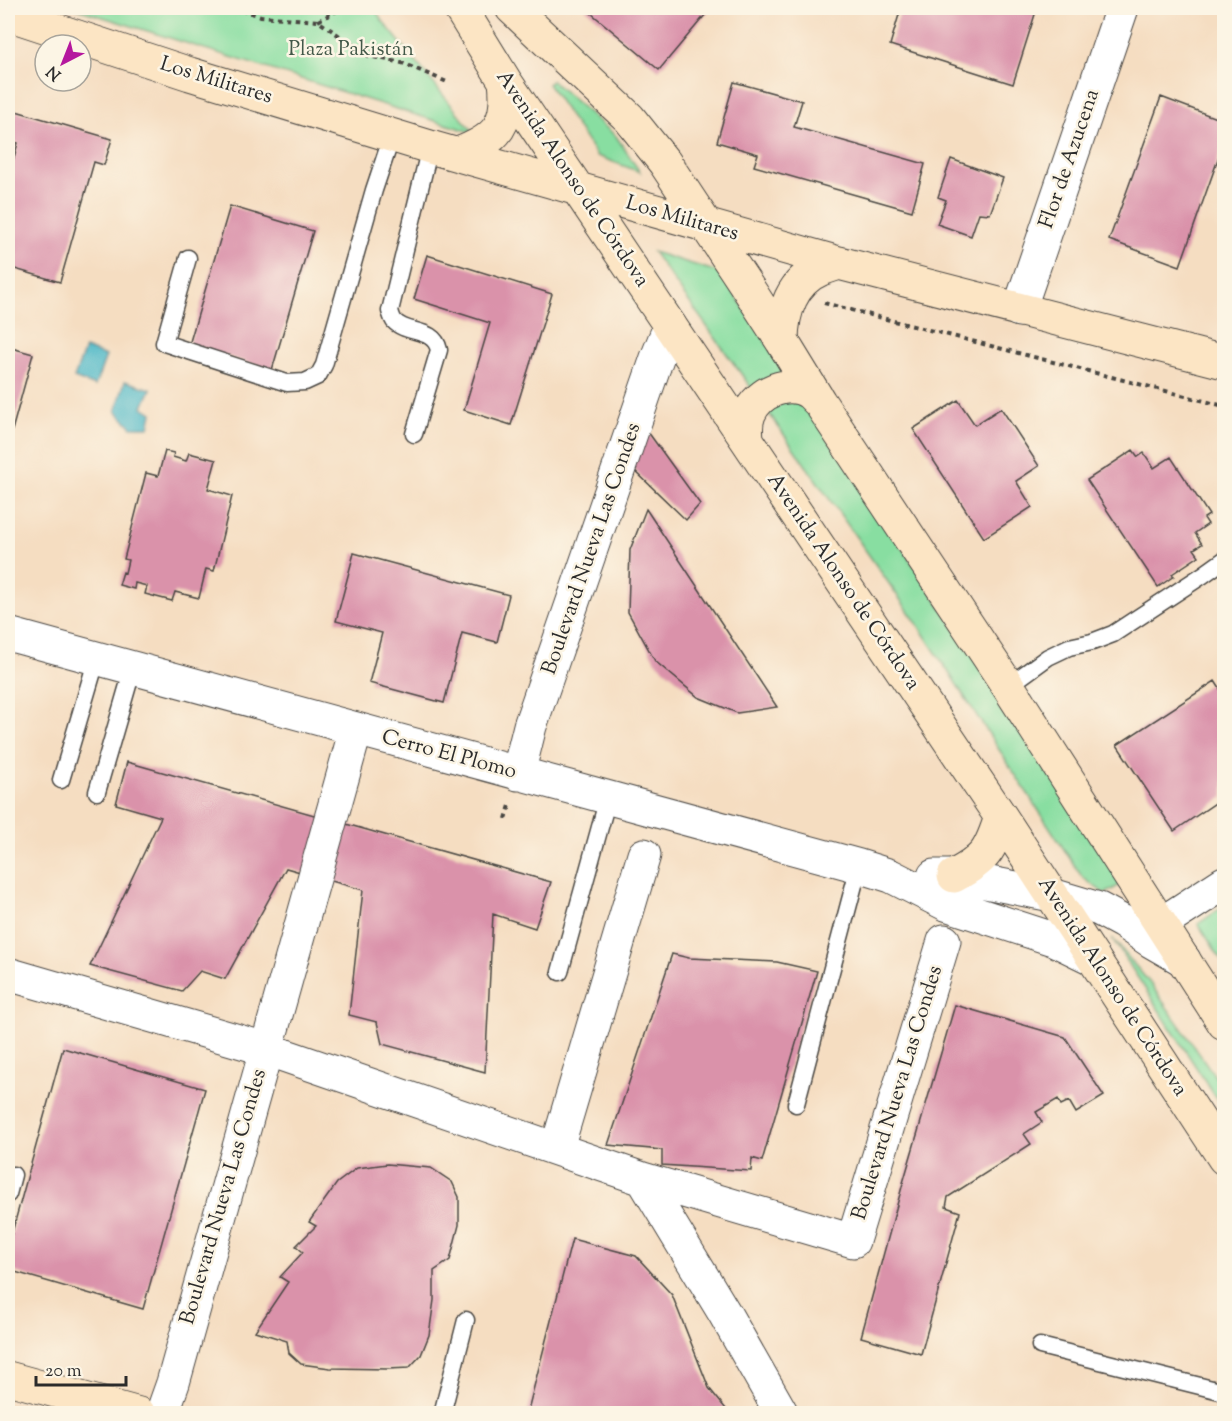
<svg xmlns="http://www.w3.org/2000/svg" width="1232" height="1421" font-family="'Sorts Mill Goudy',serif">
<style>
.green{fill:#88dea1;stroke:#5a8466;stroke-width:1.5}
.water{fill:#4bb7c7;stroke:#3b7179;stroke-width:1.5}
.building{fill:#da92aa}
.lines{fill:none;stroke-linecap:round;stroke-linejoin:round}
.lane-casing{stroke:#494642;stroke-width:19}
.street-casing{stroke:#494642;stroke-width:35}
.secondary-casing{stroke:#494642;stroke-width:35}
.path{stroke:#494642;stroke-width:4;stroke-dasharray:4.5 4.5;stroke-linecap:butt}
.lane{stroke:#fff;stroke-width:16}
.street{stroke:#fff;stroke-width:33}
.secondary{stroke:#fce5c4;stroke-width:33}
.labels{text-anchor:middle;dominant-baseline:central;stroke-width:5;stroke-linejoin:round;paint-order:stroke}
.park-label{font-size:21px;fill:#425848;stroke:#fcf5e5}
.street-label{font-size:21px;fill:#2b2b2b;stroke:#fcf5e5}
</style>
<rect width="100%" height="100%" fill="#fcf5e5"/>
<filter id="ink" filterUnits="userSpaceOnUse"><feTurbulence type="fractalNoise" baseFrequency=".0167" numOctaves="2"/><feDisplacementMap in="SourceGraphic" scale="12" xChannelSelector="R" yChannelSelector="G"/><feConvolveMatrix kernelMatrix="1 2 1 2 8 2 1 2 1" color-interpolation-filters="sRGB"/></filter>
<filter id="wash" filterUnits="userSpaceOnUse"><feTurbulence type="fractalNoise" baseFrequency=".008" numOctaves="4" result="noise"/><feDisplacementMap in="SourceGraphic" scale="24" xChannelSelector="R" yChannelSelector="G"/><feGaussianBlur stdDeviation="1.35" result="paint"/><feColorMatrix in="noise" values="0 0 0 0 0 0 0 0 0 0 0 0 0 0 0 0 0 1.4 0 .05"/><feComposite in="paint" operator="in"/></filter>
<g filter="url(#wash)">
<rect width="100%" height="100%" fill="#f5ddc1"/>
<path class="green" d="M74,8H374L382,20L474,133Z
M552,81L616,136L640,172L597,156L548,84Z
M653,252L721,273L1123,883L1105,894L1082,877L914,619L737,368Z
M1224,906V964L1198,924Z
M1112,938L1150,983L1224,1089V1110Z"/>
<path class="water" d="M85,348L106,356L95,386L74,378Z
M125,381L151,389L143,407L152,413L149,427H132L116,411Z"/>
<g id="blocks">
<path class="building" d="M585,8H711L659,70Z
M901,8H1037L1013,84L890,45Z
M734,82L802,101L794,127L925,164L912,211L754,166L758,154L717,142Z
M1161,97L1224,121V142L1180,266L1109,240Z
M16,111L112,139L104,165L94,162L60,282L8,267V179L18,143L8,140Z
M951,159L1003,178L990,214L979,213L971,236L937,224L946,200L938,197Z
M230,206L313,231L272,370L189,345Z
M427,255L552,294L511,425L464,410L490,323L414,299Z
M8,347L33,354L8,445Z
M958,400L975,425L1001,408L1039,466L1016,481L1032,507L984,538L913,429Z
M648,432L700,504L686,520L629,465Z
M1133,450L1138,457L1144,453L1154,468L1171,457L1209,515L1204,518L1208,524L1195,533L1202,544L1194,549L1199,556L1172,574L1174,576L1158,587L1087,480Z
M165,451L174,453L173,457L186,461L189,453L216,460L208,489L232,496L214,571L206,569L199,598L175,592L172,601L145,594L147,586L135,583L134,589L119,585L123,572L125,573L128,560L124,559L146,473L158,476Z
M646,509L777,707L737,713L698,697L655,661L628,612L630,550Z
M354,553L509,595L497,642L462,633L444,703L369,683L382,633L336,621Z
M1215,681L1224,695V797L1174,831L1117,745Z
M127,762L551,882L535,928L493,914L485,1072L382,1044L377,1022L349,1015L363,890L286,868L225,979L200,971L182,991L90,966L161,817L116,804Z
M672,954L689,958L777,962L817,971L762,1161L752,1158L751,1171L662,1165V1150L608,1145Z
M955,1005L1065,1037L1104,1096L1076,1113L1069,1101L1061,1105L1058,1099L1036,1112L1042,1122L1024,1134L1031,1144L948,1197L946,1207L960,1212L921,1354L861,1337L903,1183Z
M63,1048L205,1089L143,1309L8,1270V1247Z
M387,1164L431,1168L452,1182L459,1197V1225L450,1260L434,1271V1300L429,1335L421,1355L409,1368L388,1369L330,1368L301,1364L289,1353L287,1341L255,1331L288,1282L280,1277L303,1252L296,1246L316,1226L309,1222L337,1183L357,1168Z
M572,1239L636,1256L672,1295L709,1388L730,1414H527Z"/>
</g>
</g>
<g filter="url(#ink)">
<use href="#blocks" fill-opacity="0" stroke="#494642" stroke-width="1.5"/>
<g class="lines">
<defs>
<path id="lane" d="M188,258L164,343L287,383L305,382L318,376L324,365L374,190L392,136
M414,434L439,350C434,327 407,335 394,321C392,318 391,314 390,311L430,147
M1008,686L1048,657L1069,647L1092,642L1113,634L1203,575L1224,560
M61,780L97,658
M97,792L133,668
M560,972L608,798
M796,1104L859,866
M8,1194L13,1175
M1040,1346L1224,1392
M442,1414L466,1320"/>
<path id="street" d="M1019,310L1122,8
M8,634L859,866L891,876L946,904L1053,939L1094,959
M518,774L530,726L657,358L670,326
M934,876H954L1052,895L1099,909L1123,922L1151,941L1184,960
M1161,924L1224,883
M8,974L266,1049L643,1179L725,1314L782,1414
M557,1148L644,855
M643,1179L853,1241L944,941
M162,1414L173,1383L356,729"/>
<path id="secondary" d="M460,8L505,81L1001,817L1224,1158
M512,8L629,118L665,163L744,282L782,341L820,403L1008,686L1224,1023
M8,14L190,74L430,147L839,263L1224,362
M458,154C498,139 510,124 505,81
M782,341C782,312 792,281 821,269C827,267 833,265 839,263
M747,438C746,430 746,422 749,414C758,392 789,378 810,393C813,396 817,400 820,403
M954,876C986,859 990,851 1001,817
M8,1378L139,1414"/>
</defs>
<use href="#lane" class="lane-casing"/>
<use href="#street" class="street-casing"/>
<use href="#secondary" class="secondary-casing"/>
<path class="path" d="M233,8L261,16L318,21L369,56L402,63L447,82
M318,21L342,8
M824,303L1224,406
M506,819L511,802"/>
<use href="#lane" class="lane"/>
<use href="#street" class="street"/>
<use href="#secondary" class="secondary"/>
</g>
</g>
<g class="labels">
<g class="park-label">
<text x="351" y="50">Plaza Pakistán</text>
</g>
<g class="street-label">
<text transform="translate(216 81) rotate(17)">Los Militares</text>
<text transform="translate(1070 159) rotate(-71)">Flor de Azucena</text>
<text transform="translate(572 179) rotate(56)">Avenida Alonso de Córdova</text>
<text transform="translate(682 219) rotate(16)">Los Militares</text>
<text transform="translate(592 549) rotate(-71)">Boulevard Nueva Las Condes</text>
<text transform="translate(843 582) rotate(56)">Avenida Alonso de Córdova</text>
<text transform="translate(449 755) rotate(15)">Cerro El Plomo</text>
<text transform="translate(1112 987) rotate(57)">Avenida Alonso de Córdova</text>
<text transform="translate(898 1093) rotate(-73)">Boulevard Nueva Las Condes</text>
<text transform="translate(224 1197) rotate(-74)">Boulevard Nueva Las Condes</text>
</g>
</g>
<rect width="1232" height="1421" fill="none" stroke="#fcf5e5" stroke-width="30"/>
<g transform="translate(63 63) rotate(222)"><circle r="28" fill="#fcf5e5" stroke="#a8a49b" stroke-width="1.5"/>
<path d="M0-4.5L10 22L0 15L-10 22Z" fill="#b5179e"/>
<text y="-9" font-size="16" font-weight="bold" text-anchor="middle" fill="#2b2b2b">N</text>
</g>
<path d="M36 1376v9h90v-9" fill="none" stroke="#2b2b2b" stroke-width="3"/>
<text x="45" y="1376" font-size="18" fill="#2b2b2b" stroke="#fcf5e5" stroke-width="4.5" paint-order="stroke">20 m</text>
</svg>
